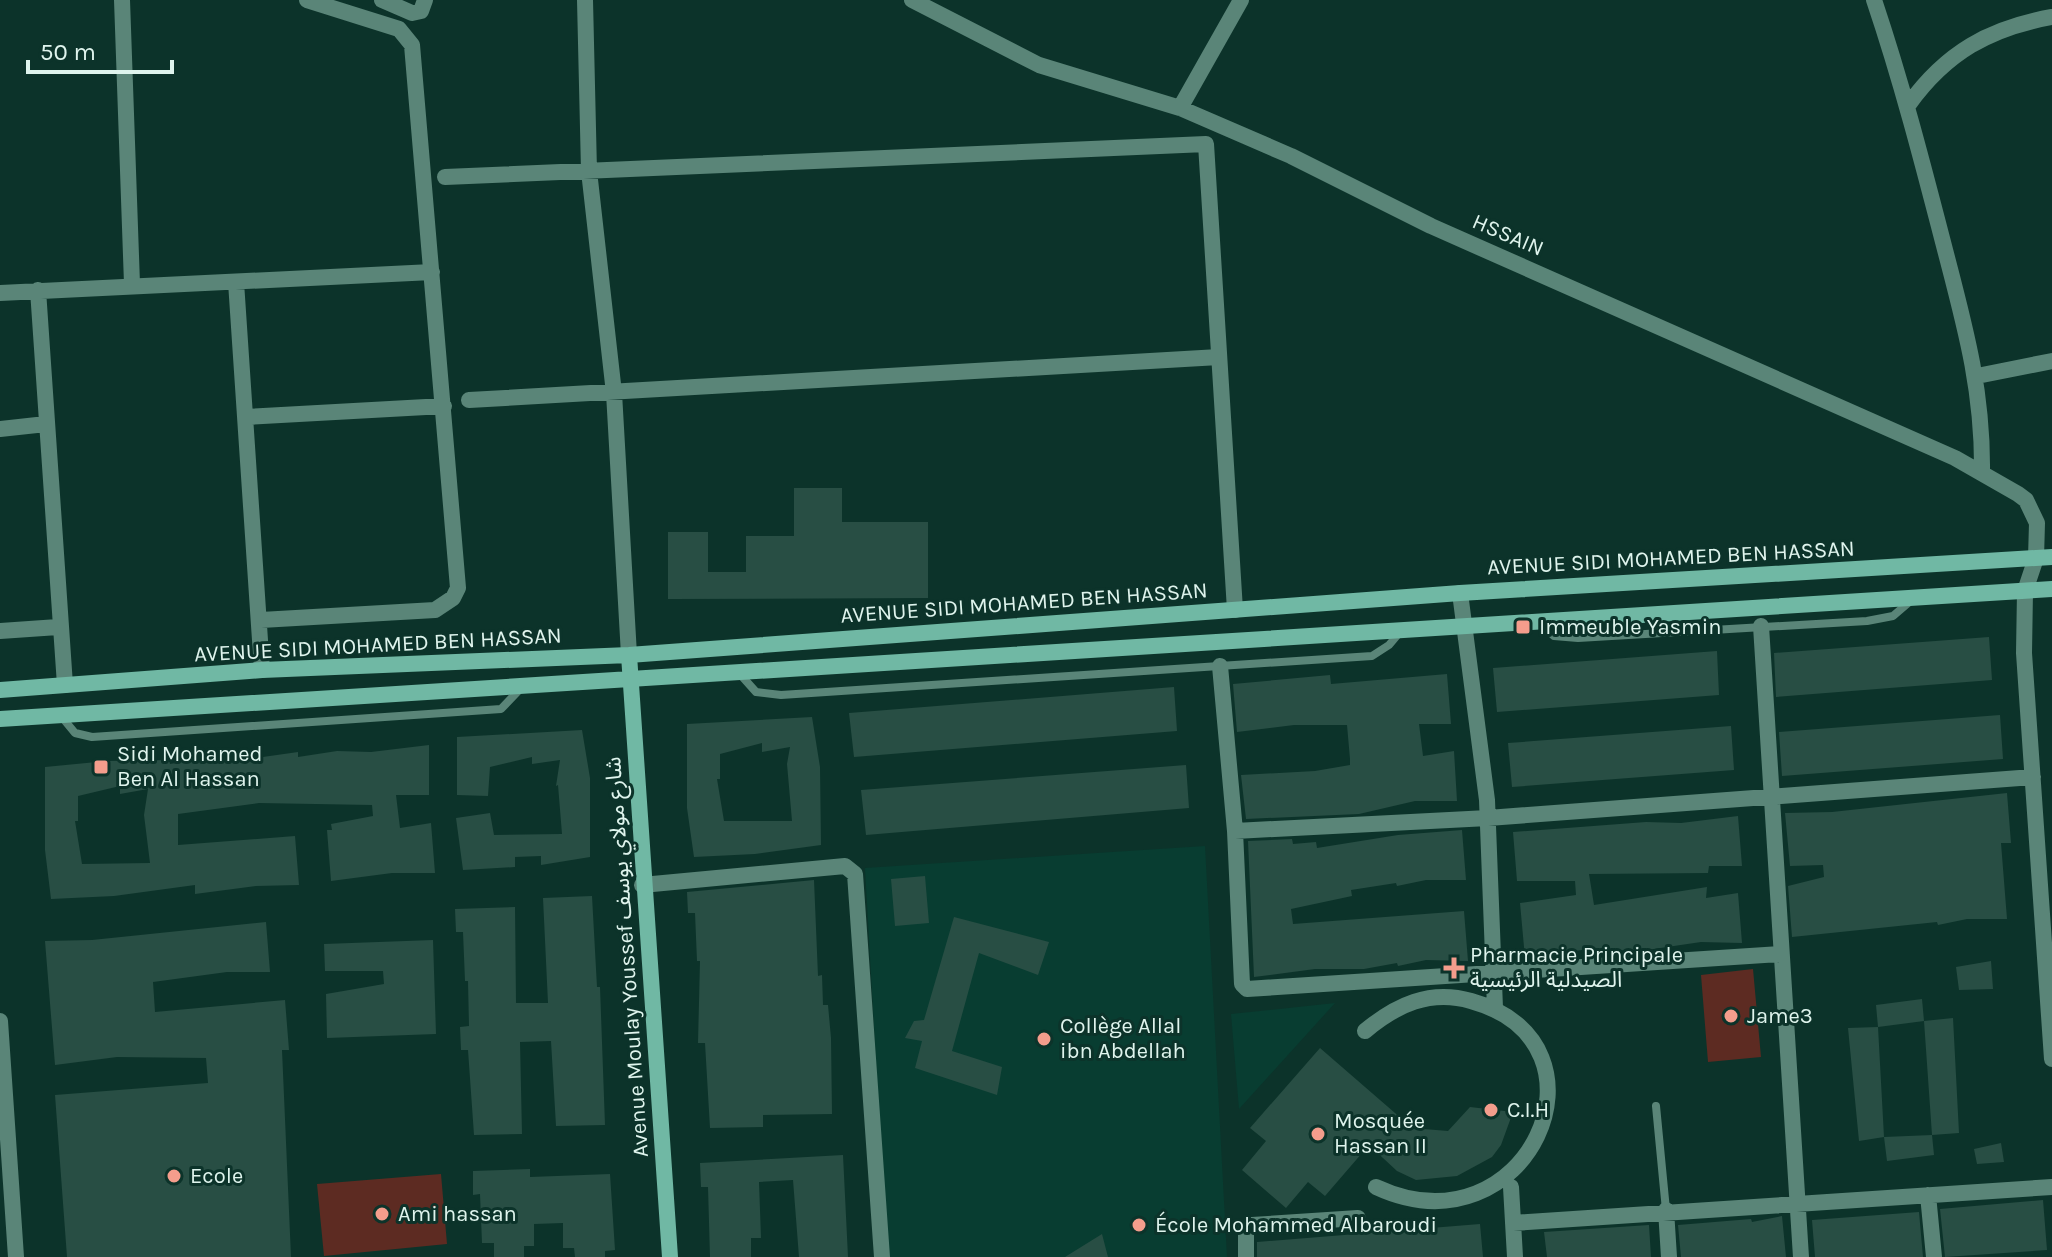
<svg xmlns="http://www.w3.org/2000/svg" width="2052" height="1257" font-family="Karla,'Noto Sans Arabic',sans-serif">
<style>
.built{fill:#083d31}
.green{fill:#5d2b22}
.building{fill:#284e44;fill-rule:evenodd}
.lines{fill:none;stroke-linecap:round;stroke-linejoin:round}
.lane{stroke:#5a8578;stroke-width:8}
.street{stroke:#5a8578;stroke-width:16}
.secondary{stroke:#70b8a4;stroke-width:16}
.poi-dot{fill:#f49d8c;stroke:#0c332a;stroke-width:3}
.labels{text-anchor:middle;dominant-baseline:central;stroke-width:6;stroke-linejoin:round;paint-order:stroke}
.street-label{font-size:22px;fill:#dff4ed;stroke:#0c332a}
.poi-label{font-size:22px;fill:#dff4ed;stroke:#0c332a;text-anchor:start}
</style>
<rect width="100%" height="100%" fill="#0c332a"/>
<path class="built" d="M1205,846L1227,1257H887L865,868Z
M1335,1003L1239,1109L1231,1014Z"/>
<path class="green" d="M1753,969L1761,1057L1708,1062L1701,975Z
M441,1174L447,1244L324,1256L317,1184Z"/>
<path class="building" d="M794,488H842V522H928V598L668,599V532H708V572H746V536H794Z
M1989,637L1992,680L1776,697L1774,653Z
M1717,651L1719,695L1497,712L1493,668Z
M1447,674L1451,724H1419L1423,756L1454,751L1457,801H1415L1359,814L1246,819L1241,775L1315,771L1350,765V759L1347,725H1294L1237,732L1233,684L1330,675L1331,684Z
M1174,687L1177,731L854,757L849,713Z
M2000,715L2003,759L1782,776L1779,732Z
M812,717L820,767L821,845L755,854L694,857L687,808V724ZM762,743V752L790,747L787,764L792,821H724L717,779H720V754Z
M1731,726L1734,770L1512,787L1508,743Z
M582,730L590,778V857L541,865V856L515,857V867L463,870L456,818L490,813L494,835L562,834L558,785L556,786L560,760L532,764V757L490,767L488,796L457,795V737Z
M429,745V795H396L400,828L431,823L435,873H392L331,881L327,830H332L331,824L373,816L372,805L259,803L178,814V845L295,836L299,885L256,886L195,894V885L114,896L51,899L45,850V767L107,761L169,760L170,764L206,758L241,760L298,752V757L337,751L371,752ZM120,786V794L148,789L144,815L150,863L82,864L75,821H78V796Z
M1186,765L1189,808L866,835L861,790Z
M2007,793L2011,843H2001L2007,919H1967L1938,925L1937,922L1792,937L1788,886L1824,877L1823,865L1790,866L1785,813L1832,812Z
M1738,816L1742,866H1709L1708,873L1589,874L1594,905L1707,887L1706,898L1738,893L1742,943L1701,942L1640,951L1589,949L1525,958L1520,903L1576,895L1575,881H1517L1513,832L1646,822L1681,823Z
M1462,830L1466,880H1426L1397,886L1396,883L1351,890L1352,896L1291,909L1293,924L1464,911L1468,961L1426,960L1398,966L1397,963L1364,969H1315L1254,977L1248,841L1292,839L1293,844L1316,842L1317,848L1398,835Z
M925,876L929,923L895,926L891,879Z
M814,880L818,976L822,975L823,1005H828L831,1038L832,1114L763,1115V1127L710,1128L705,1043H698L700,961H697L695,913H688L687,892Z
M592,896L597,987H600L605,1125L556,1126L551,1041L520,1042L522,1134L474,1135L468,1050H461L460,1027L469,1026L468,981H465L463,932H456L455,909L515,907L516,1003H548L543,898Z
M954,917L1049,942L1038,975L979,953L952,1051L1002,1067L997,1095L915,1068L922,1041L905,1038L914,1021L924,1020Z
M266,922L270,972H227L153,982L155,1012L285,1000L289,1050H282L291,1257H67L55,1095L208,1083L206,1058L117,1057L55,1065L45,941L92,940Z
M433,940L436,1034L327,1038L326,994L384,984L383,971H325L324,944Z
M1991,961L1993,989L1959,990L1956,967Z
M1922,999L1924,1021L1878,1027L1876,1005Z
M1953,1018L1959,1133L1932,1135L1924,1021Z
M1878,1027L1884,1137L1859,1141L1848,1028Z
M1320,1048L1410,1126L1414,1122L1424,1129L1448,1131L1470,1107L1513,1112L1501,1145L1492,1157L1457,1176L1416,1180L1397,1171L1369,1145L1325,1196L1308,1182L1286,1208L1242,1170L1266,1141L1250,1128Z
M1932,1135L1934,1155L1887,1161L1884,1137Z
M2001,1143L2004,1162L1977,1164L1974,1149Z
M843,1155L848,1257H799L793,1180L759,1182L761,1238H751V1257H710L708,1187H701L700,1163Z
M530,1169V1177L610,1174L615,1250L605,1251V1257H575L574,1248H563V1223L534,1224V1246H524V1257H494V1243H482L480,1194L473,1195V1171Z
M2043,1200L2047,1250L1945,1257L1940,1209Z
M1919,1212L1923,1257H1815L1812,1220Z
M1782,1216L1786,1257H1681L1678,1225L1751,1219L1752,1222Z
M1480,1224L1483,1257H1257V1242Z
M1649,1225L1651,1257H1547L1544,1232Z
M1102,1234L1108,1257H1065Z"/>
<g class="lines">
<path class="lane" d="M1540,623L1554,636L1578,638L1867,621L1893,616L1914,598
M739,673L756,692L781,695L1372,656L1389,645L1400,632
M61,716L75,733L92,737L501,709L523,686
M1656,1106L1666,1210"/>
<path class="street" d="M122,0L132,284
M382,0L412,13L421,11L425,0
M585,0L589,171L614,393L629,655
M912,0L1039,65L1180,108L1291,156L1431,226L1955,458L2018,494L2026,500L2037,523L2036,558L2025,591L2024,653L2052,1059
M1874,0C1901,80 1922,161 1943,242C1964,323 1983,388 1982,472
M1909,104C1946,53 1989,28 2052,17
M1180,108L1241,0
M445,177L1206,144L1235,610
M236,282L262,670
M38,290L65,685
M0,293L432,272
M1977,376L2052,361
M469,400L1219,357
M246,417L444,406
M0,429L46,424
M1460,593L1487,800L1495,1008
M261,620L435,610L453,598L458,588L412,45L399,29L307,0
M1761,626L1801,1257
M0,631L58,627
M1220,666L1235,831L1242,984L1247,989L1781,954
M1235,831L1488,818L2033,777
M642,885L845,866L855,874L882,1257
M0,1021L16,1257
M1365,1031C1396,1005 1430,989 1471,1001C1623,1043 1527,1257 1376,1187
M1511,1187L1515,1257
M1928,1195L1934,1257
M1666,1210L1669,1257
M1513,1223L2052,1187
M1246,1257V1229L1252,1225L1358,1218"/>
<path class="secondary" d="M629,655L670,1257
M0,690L262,670L629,655L1460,593L2052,557
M0,719L2052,589"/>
</g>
<g class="poi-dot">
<rect x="1515" y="619" width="16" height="16" rx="4"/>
<rect x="93" y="759" width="16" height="16" rx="4"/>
<path d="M1450 956h8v8h8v8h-8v8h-8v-8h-8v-8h8z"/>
<circle cx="1731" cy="1016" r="8"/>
<circle cx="1044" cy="1039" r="8"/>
<circle cx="1491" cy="1110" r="8"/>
<circle cx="1318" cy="1134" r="8"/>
<circle cx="174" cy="1176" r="8"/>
<circle cx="382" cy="1214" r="8"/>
<circle cx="1139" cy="1225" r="8"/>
</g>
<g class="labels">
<g class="street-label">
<text transform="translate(1508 235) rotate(23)">HSSAIN</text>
<text transform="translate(1671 558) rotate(-3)">AVENUE SIDI MOHAMED BEN HASSAN</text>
<text transform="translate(1024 603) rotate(-4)">AVENUE SIDI MOHAMED BEN HASSAN</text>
<text transform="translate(378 645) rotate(-3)">AVENUE SIDI MOHAMED BEN HASSAN</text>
<text transform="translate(627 957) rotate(-94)">Avenue Moulay Youssef شارع مولاي يوسف</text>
</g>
<g class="poi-label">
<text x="1539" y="627">Immeuble Yasmin</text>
<text x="117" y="754">Sidi Mohamed<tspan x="117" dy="25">Ben Al Hassan</tspan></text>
<text x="1470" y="955">Pharmacie Principale<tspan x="1470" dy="25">الصيدلية الرئيسية</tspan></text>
<text x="1747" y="1016">Jame3</text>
<text x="1060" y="1026">Collège Allal<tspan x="1060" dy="25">ibn Abdellah</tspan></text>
<text x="1507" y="1110">C.I.H</text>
<text x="1334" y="1121">Mosquée<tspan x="1334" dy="25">Hassan II</tspan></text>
<text x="190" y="1176">Ecole</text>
<text x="398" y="1214">Ami hassan</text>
<text x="1155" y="1225">École Mohammed Albaroudi</text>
</g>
</g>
<path d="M28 60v12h144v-12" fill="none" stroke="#dff4ed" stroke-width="4"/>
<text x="40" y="60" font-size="24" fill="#dff4ed" stroke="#0c332a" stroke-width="6" paint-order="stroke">50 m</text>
</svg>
